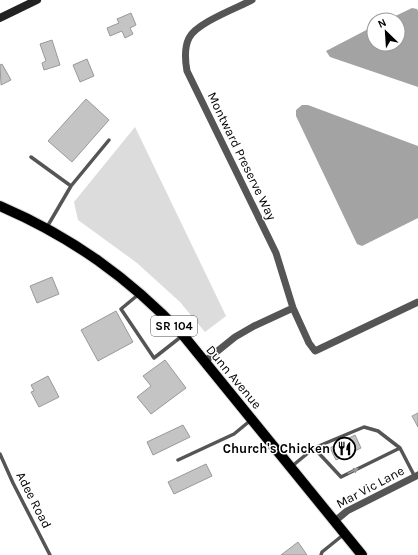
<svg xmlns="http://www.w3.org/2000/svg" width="418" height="555" font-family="Karla,sans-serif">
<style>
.green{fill:#dcdcdc}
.water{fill:#a3a3a3}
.building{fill:#c4c4c4;stroke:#999}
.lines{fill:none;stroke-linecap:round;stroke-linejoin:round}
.primary-casing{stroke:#dbdbdb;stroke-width:12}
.lane{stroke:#555;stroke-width:3.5}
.street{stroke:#555;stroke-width:7}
.secondary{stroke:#222;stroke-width:8}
.primary{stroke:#000;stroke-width:10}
.oneway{fill:#999}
.labels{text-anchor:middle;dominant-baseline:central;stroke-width:3;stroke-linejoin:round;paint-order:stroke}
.shield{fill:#fff;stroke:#4c4c4c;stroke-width:1}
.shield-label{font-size:12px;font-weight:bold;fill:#000}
.street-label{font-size:13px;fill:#000;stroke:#fff}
.poi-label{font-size:13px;font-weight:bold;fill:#000;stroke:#fff;text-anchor:end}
</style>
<rect width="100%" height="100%" fill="#fff"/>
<path class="green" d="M135,127L226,316L205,332L180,302L137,263L78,220L74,202Z"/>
<path class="water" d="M412,8L417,9L418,11V87L330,57L326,51L374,26V44H398V20H387Z
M302,105H308L418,146V218L362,246L357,244L296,116V110Z"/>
<path class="building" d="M131,13L136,25L130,28L133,34L125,38L122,31L110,36L107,28L119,23L117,19Z
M52,40L60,65L44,70L42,63L46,61L40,44Z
M87,59L94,76L80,82L73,65Z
M2,64L11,80L1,85L0,65Z
M86,99L109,120L72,162L48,141Z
M52,277L59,294L37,303L30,286Z
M116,311L133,342L98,361L81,330Z
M165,360L186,388L151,414L137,397L151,386L143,376Z
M48,376L59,397L39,407L31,392L34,391L31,385Z
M418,413V427L412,416Z
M183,425L190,437L153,455L147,442Z
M355,435L361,448L336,460L330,448Z
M206,464L212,476L174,494L168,482Z
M298,542L307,555H281Z"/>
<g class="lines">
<defs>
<path id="primary" d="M0,206C72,237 129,278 183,335L362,555"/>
</defs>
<use href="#primary" class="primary-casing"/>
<path class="lane" d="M31,157L71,186
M47,227L71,186L109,140
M139,294L121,309L154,358L182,336
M314,448L341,477L400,448
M0,454L13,483L50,555
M178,460L234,434L251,420
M291,467L314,448L364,427L378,431L400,448L415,477
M321,555L322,552L343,535"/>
<path class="street" d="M252,0C237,8 196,23 189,38C184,48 185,60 187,71L276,253L293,308L309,343L315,351L418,302
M204,362L235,337L254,326L293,308
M335,521L347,511L418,475"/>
<path class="secondary" d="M0,18L37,0"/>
<use href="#primary" class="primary"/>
</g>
<defs><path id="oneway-solid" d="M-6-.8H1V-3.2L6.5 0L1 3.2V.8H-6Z"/></defs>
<use class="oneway" href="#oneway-solid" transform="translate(353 471) rotate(-26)"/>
<defs>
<symbol id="restaurant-ring" viewBox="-11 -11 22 22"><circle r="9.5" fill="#fff" stroke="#000" stroke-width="1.5"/><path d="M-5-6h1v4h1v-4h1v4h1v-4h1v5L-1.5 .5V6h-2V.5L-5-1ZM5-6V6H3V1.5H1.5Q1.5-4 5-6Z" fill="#000"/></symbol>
</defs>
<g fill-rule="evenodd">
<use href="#restaurant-ring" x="332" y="436" width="25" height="25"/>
</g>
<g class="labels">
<rect class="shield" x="151" y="316" width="46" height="20" rx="3"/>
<g class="shield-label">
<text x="174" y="326">SR 104</text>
</g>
<g class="street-label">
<text transform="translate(242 156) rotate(64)">Montward Preserve Way</text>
<text transform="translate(234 377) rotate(50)">Dunn Avenue</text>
<text transform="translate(370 487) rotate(-28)">Mar Vic Lane</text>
<text transform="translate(34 500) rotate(63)">Adee Road</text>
</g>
<g class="poi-label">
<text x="330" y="448">Church's Chicken</text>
</g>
</g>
<g transform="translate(386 32) rotate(335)"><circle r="19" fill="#ffffff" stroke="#999999"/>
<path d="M0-3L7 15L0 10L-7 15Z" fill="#000000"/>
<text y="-6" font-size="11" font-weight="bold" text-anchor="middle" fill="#000000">N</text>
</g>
</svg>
